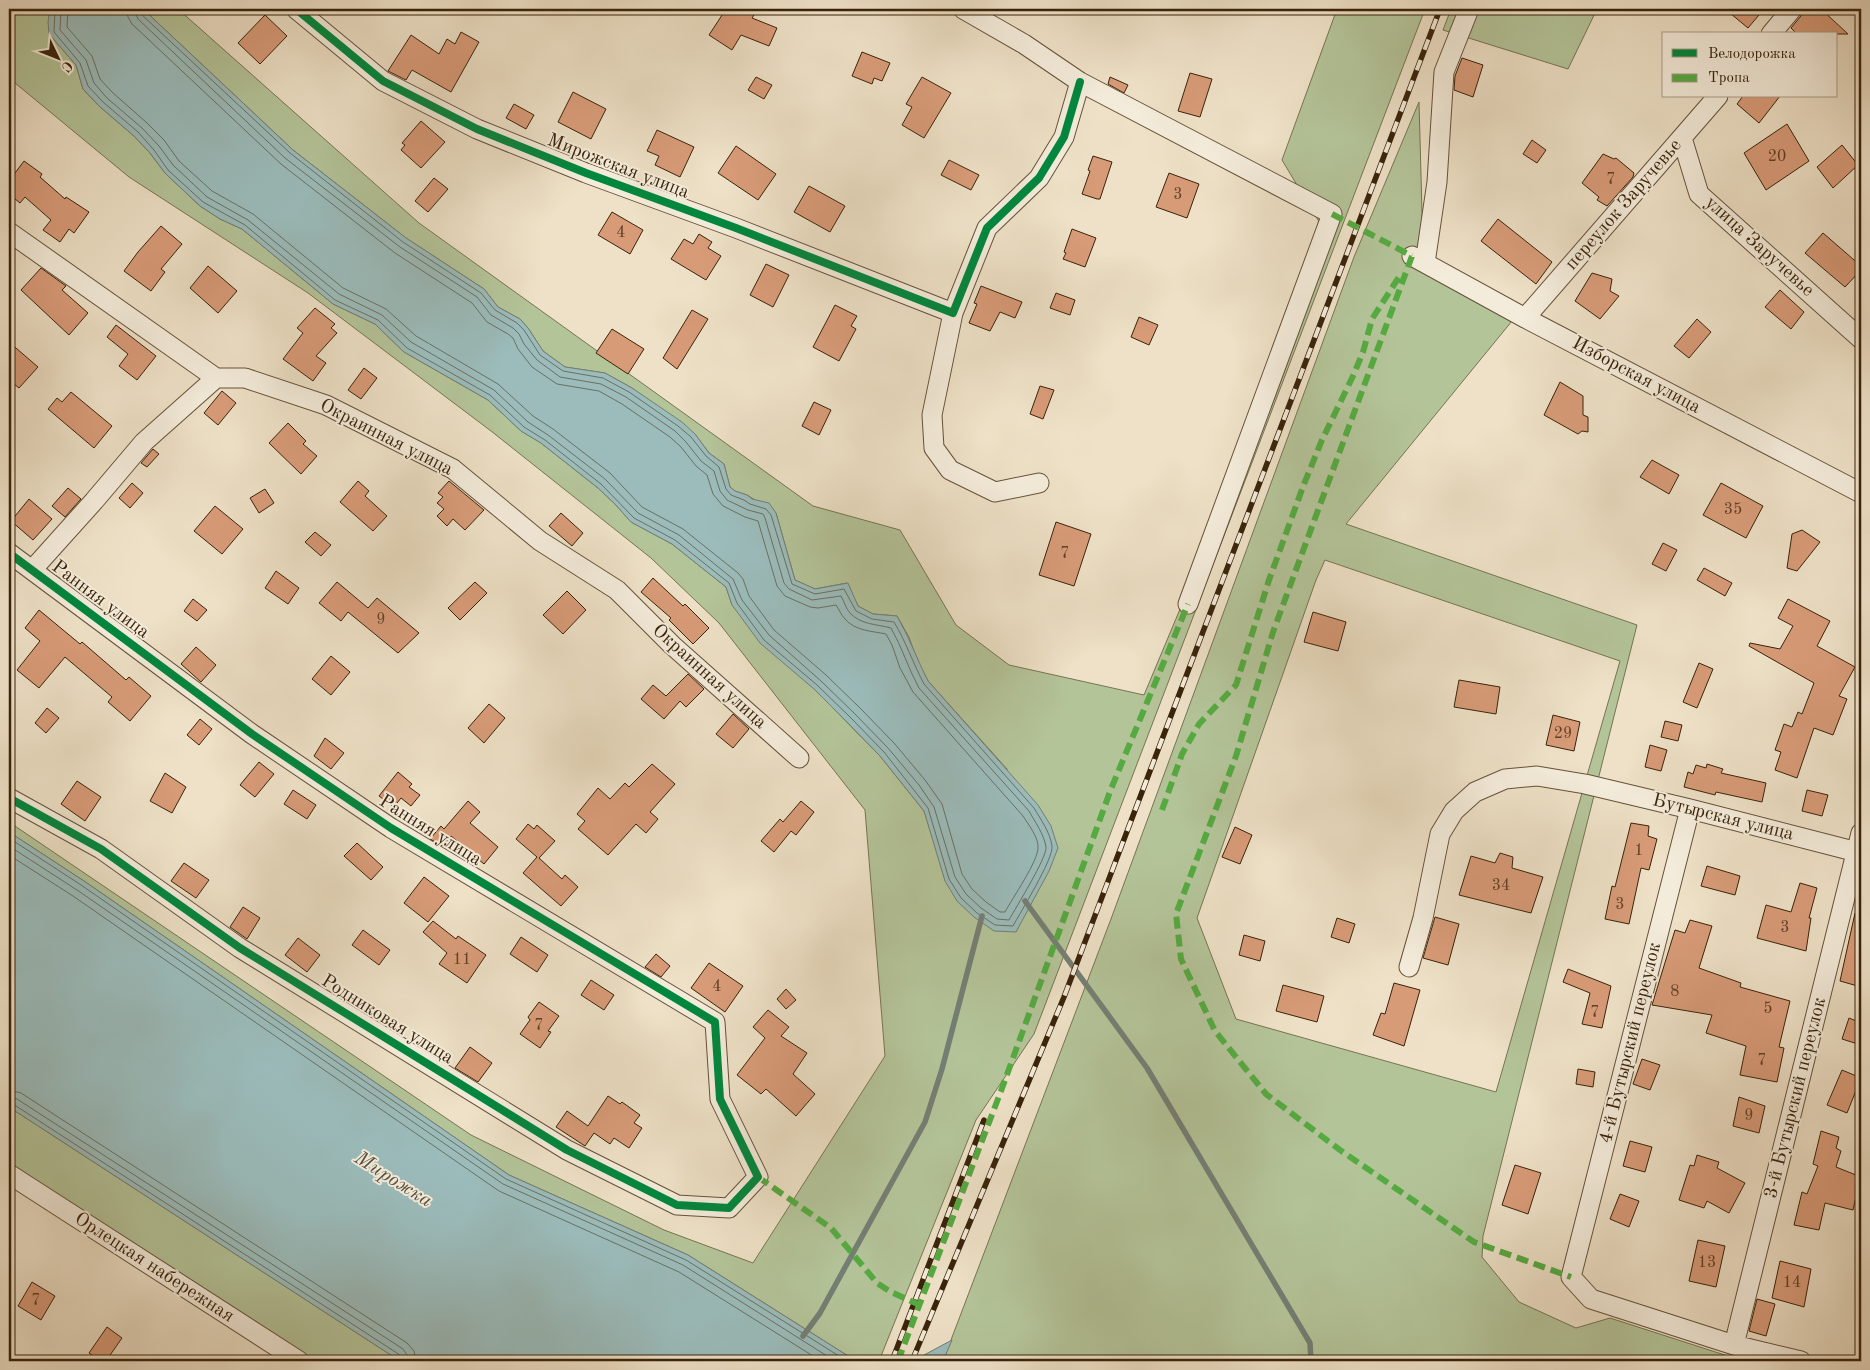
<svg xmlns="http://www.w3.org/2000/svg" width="1870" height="1370" font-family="'Old Standard TT',serif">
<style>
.green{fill:#b4c499;stroke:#767452;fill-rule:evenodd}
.water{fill:#9bbcbb;stroke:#747f74}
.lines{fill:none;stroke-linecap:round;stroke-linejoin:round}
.shore{stroke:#6a7062;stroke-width:1}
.stream{stroke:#747f74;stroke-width:5.5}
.building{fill:#d89b78;stroke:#39230a}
.minor-casing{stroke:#665239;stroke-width:21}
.minor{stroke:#f4ecdb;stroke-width:19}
.rail-casing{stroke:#39230a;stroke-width:5.5}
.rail{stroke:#f4ecdb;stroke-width:4;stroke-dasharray:11;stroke-linecap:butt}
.quiet{stroke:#55aa41;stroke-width:6;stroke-dasharray:12 6;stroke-linecap:butt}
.cycleway-casing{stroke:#f4ecdb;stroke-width:11}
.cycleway{stroke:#00873e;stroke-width:8}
.labels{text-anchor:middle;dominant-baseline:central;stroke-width:4;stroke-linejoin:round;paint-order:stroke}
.number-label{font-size:16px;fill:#614126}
.street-label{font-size:19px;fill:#39230a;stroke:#f4ecdb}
.water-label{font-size:20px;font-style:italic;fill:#56513f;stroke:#f4ecdb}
</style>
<rect width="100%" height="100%" fill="#eee1c7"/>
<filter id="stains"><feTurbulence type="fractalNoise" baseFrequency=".004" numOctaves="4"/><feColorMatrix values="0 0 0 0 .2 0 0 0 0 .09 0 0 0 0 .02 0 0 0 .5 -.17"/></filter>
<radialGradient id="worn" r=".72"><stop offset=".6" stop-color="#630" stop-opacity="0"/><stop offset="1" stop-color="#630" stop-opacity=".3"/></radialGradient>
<path class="green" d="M9,9H50L49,34L76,65L83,89L99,106L134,136L150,153L165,173L200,206L220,219L242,229L333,304L375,324L404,352L488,400L521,431L541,443L598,488L615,504L631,522L672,544L726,587L732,605L880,756L924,811L932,835L1016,932L1026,911L1007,769L928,681L917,660L909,637L897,616L873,614L858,606L847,583L815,589L795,580L776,513L747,495L735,491L730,487L724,464L709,453L695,434L632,388L605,373L565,367L543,351L528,328L520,319L498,307L484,289L406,238L293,150L143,9H178L419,223L813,506L900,530L956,625L1009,665L1144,695L1183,602L1321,225L1282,160L1337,9H1425L1034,1034L976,1120L879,1361H856L688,1255L509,1175L84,881L9,832V822L471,1135L664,1230L753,1263L885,1056L865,810L719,623L651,558L491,431L308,293L129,177L9,78Z
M1451,9H1597L1568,69L1443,30Z
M1419,102L1423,249L1512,321L1346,524L1637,625L1483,1236L1482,1257L1519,1302L1576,1328L1610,1318L1731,1357L1754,1361H943L1111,919L1354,257ZM1325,560L1620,661L1496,1092L1236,1019L1197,918L1316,580Z
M9,1107L400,1361H298L9,1164Z"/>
<path class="water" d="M50,9H143L293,150L406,238L484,289L498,307L520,319L528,328L543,351L565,367L605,373L632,388L682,422L695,434L709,453L724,464L730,487L735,491L747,495L752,499L769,503L776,513L795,580L815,589L848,583L858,606L873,614L897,616C909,637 917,659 928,681L1038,805L1051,826L1058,848L1049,871L1016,932L994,931L974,917L957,901L945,881L924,811L880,756L847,722L814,689L760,643L732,605L726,587L672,544L631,522L615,504L598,488L541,443L521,431L488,400L404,352L375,324L333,304L242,229L220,219L200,206L165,173L150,153L134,136L99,106L83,89L76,65L49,34L48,22Z
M9,832L84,881L509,1175L688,1255L856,1361H400L9,1107Z
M952,1340L943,1361H921L924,1355Z"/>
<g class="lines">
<path class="shore" d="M55,9L54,32L80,63L88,86L103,102L138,132L154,150L168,170L203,202L245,225L335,300L378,320L407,348L490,395L524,427L545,440L601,484L634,518L675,540L729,583L737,603L764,640L817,685L851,718L884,752L928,808L949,879L961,898L977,913L995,925L1013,926C1020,913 1054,858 1052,846C1050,832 1041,820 1034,808L924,684C913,663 906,642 894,622L872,619L856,611L844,589L815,594L792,584L771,515L766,509L750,504L744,500L731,495L726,489L719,467L706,456L691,437L678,426L629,392L603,378L563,371L540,355L524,330L517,323L495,310L481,293L403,242L290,153L142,15L140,9
M61,9L60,30L86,60L94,83L107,98L142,128L159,146L173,165L207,197L248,220L339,294L382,315L411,342L494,390L528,422L548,435L605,479L638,513L679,535L733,579L742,600L769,635L821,681L855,714L888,748L919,785L934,807L955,877L966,894L981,908L997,919L1009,920C1016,907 1047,858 1046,847C1044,834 1035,822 1029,811L919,688C908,668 902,647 891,628C877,624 861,625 850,613C846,609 844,601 841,596L812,600L789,589L784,583L765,518L763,514L748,510L727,500L720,491L714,471L701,461L686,442L675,431L626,397L601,384L560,377L537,360L524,344L519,334L513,328L491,315L477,297L400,247L285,158L138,19L134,9
M68,9L67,27L92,56L100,79L112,92L147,123L164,140L179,161L212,191L253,214L343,288L386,309L416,336L498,384L533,416L553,429L610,473L642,507L683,529L738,573L743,579L749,596L774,630L826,675L860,708L894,743L925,780L942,804L962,874L972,889L986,902L1000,912H1005C1012,899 1038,861 1038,848C1039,838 1028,824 1023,816L913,692L900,668L892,645L886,634C872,631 855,631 845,619C841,615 839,609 836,605L818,608L810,607L785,596L777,586L758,521L745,517L723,506L713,494L707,475L696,466L681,447L670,437L622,404L599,391L557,384L532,367L518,349L513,338L508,334L487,322L472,303L395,253L281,164L132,24L128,17L126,9
M9,838L81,885L506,1179L686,1260L847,1361
M9,846L77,890L503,1184L683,1265L835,1361
M9,855L73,896L499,1191L679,1272L821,1361
M9,1090L21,1093L407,1343L414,1351L416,1361
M9,1097L17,1099L403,1349L407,1355L409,1361
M9,1103L13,1104L400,1355L402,1361"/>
<path class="stream" d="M1025,901L1147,1068L1310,1343L1311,1361
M803,1336L820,1313L925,1122L942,1069L982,916"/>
</g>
<path class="building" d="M726,9H743L754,15L752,18L777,28L769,46L741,35L732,50L709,35Z
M1725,9H1764L1748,28Z
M1803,9H1821L1848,34H1797L1791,28L1801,16Z
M265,15L287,36L260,64L238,43Z
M461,32L479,42L451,92L412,70L406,80L388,71L411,35L439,54L447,39L455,44Z
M862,52L890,63L882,81L874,78L872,84L852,76Z
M1462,58L1483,65L1473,97L1454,90L1455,76Z
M1190,73L1212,79L1200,117L1178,111Z
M756,77L772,85L764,99L748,90Z
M922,77L951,93L924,138L902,125L912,107L906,104Z
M1110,77L1128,85L1124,93L1108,84Z
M573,92L606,109L591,139L558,122Z
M1743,96H1780L1759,123L1737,104Z
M514,104L534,115L526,129L506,118Z
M421,121L445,142L421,168L401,150L405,145L402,143Z
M1787,124L1809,161L1766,190L1744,153Z
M657,130L694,147L680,177L655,165L659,156L647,151Z
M1532,140L1546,150L1537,163L1523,154Z
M1842,145L1858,165L1833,188L1817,167Z
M736,146L776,174L758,200L718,173Z
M1603,154L1614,159L1616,158L1634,173L1633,177L1607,206L1597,200L1599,197L1582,183Z
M1093,156L1112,162L1100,199H1097L1082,194L1090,171L1088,170Z
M949,160L979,175L971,190L941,175Z
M24,161L42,174L40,177L65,199L66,197L89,212L74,233L69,229L60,242L43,230L51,220L25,197L20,203L9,194V181Z
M1169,173L1199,184L1187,218L1156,207Z
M434,178L448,189L428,212L415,201Z
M809,186L845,206L830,232L794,212Z
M612,212L643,230L630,254L598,235Z
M1498,219L1552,262L1536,284L1481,241Z
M161,226L182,244L161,269L165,272L151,291L124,271L138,252Z
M1072,229L1096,238L1085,267L1063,259L1066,253L1064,252Z
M1823,233L1861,266V270L1845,287L1805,253Z
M699,234L712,242L708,248L721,256L706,280L671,259L684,239L693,244Z
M766,264L789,275L773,307L750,295Z
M208,266L237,291L218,313L190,288Z
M41,268L66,286L62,290L88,313L69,335L21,290Z
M1592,273L1612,279L1610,291L1619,296L1600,319L1575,301Z
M981,286L1022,302L1015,318L1000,312L990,331L969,323L977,304L974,303Z
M1780,290L1804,312L1791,329L1765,307Z
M1056,293L1075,300L1070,315L1050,308Z
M835,305L857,316L851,326L856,329L839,361L813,347Z
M315,308L335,324L331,328L337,333L316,356L326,363L313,381L283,359L303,333L297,328Z
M692,310L708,319L677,369L663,358Z
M1139,317L1158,325L1149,345L1131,337Z
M1697,319L1711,332L1689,358L1674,346Z
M116,325L156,356L137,380L119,366L128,354L107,337Z
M612,329L644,349L628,374L596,353Z
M9,342L38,367L19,388L9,380Z
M364,368L377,378L361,399L348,390Z
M1560,382L1583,396V415L1588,417V432L1582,431L1578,434L1544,415Z
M1040,386L1054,390L1043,419L1030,414Z
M222,391L236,403L218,425L204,413Z
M71,392L112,426L94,448L48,409L57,398L62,402Z
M814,402L831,410L819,435L802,426Z
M288,423L306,441L303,444L317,456L301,474L269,443Z
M153,449L159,454L147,467L141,463Z
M1652,460L1679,475L1669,494L1640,477Z
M358,481L369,491L365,496L387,516L373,531L340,502Z
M449,481L484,510L465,530L453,519L447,526L437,516L444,509L437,503L443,497L438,493Z
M132,483L143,493L130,508L119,498Z
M1721,483L1763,506L1746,538L1703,515Z
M68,488L81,499L65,517L52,506Z
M265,489L274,503L259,513L250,498Z
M29,499L52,519L33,540L11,521Z
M215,506L243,529L222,554L194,531Z
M561,513L583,533L572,546L549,526Z
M1056,522L1091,534L1074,586L1039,575Z
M1802,530L1820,542L1797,571L1787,568L1792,534Z
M315,532L331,545L321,556L305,542Z
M1663,543L1677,550L1666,571L1652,564Z
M1704,568L1732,583L1725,596L1697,580Z
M276,571L299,588L288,604L265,588Z
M653,578L683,606L685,604L709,628L693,644L669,620L671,618L641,592Z
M337,582L368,608L377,598L419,633L398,653L348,612L341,621L319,603Z
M475,582L487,593L460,620L448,608Z
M567,591L586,610L563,634L543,615Z
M193,599L207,610L197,621L184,611Z
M1788,599L1830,621L1817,646L1855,667L1839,696L1847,699L1833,735L1814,728L1797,778L1775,770L1781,752L1775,750L1784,724L1792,727L1798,712L1802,714L1814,683L1749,646L1750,643L1780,649L1793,626L1778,618Z
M39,610L80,644L82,642L126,680L129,677L151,696L130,721L108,702L112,697L65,657L39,688L17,670L40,641L25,628Z
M1313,612L1346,622L1338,651L1304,642Z
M196,647L216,665L201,682L181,664Z
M331,656L350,672L331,695L312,679Z
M1699,663L1713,669L1697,708L1683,702Z
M688,674L704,689L686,707L680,701L664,719L641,699L653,685L666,696Z
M1459,680L1500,687L1496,714L1454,707Z
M489,704L505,718L484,743L468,728Z
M47,708L59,718L46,733L35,723Z
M733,714L749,729L733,748L716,734Z
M1553,715L1580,722L1574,751L1546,745Z
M200,719L212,729L199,745L187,735Z
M1665,721L1682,725L1678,741L1661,737Z
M325,738L344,753L331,769L314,756Z
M1650,745L1667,750L1661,771L1645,767Z
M259,762L274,774L255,797L240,785Z
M652,764L675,784L650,812L658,819L646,833L636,824L608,855L578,829L585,821L577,814L598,788L610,799L625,783L629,787Z
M1707,764L1723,769L1721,773L1766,783L1762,802L1716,792L1715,795L1684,787L1688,772L1693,774L1696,765L1706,768Z
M398,772L412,784L409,787L420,795L411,806L401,798L394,807L379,796Z
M165,773L186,787L172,813L150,801Z
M77,781L101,797L85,821L61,804Z
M293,790L316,805L307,819L284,804Z
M1807,790L1828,795L1822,816L1802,811Z
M468,801L480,812L470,823L498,847L484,864L451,836L442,846L430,839L441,826L444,829Z
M801,801L814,812L796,835L791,831L774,852L761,841L780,819L783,822Z
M1631,823L1649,826L1648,836L1657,839L1649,870L1641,868L1629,924L1605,919L1612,886L1615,887Z
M528,824L534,829L537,825L555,841L539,858L562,879L565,875L578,887L561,906L523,873L537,857L516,839Z
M1235,827L1252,835L1240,864L1222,857Z
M357,843L383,867L371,880L344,856Z
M1500,853L1513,857L1512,868L1543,877L1531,913L1459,895L1471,856L1495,863Z
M184,863L209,880L196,898L171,881Z
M1707,866L1740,876L1735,895L1701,886Z
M424,877L449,896L428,922L404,903Z
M1800,883L1817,888L1809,918H1811L1806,951L1757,938L1766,905L1791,912Z
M243,907L260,918L247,939L230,927Z
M1855,913L1861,914V987L1840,981Z
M1435,917L1459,924L1448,965L1423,958Z
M1337,918L1355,924L1349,943L1331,937Z
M1690,920L1712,926L1699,968L1741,983L1740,987L1790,1001L1779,1047L1784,1048L1777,1082L1740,1075L1746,1046L1706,1033L1712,1015L1652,1005L1675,930L1685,933Z
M433,921L456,939L458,936L486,955L467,983L439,964L447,953L423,932Z
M363,930L390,950L379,965L352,945Z
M1244,935L1265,941L1260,961L1239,955Z
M521,937L548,955L537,972L510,954Z
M298,938L320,955L307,972L285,955Z
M656,954L670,966L661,977L645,967Z
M709,963L743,986L725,1012L691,988Z
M1568,969L1611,986L1602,1028L1582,1024L1590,993L1563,982Z
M591,980L614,995L604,1010L581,995Z
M1394,983L1420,990L1404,1046L1373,1035L1381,1013L1385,1014Z
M1283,985L1324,996L1317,1022L1276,1011Z
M786,989L796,1000L786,1009L777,999Z
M539,1002L559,1016L548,1031L551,1032L540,1048L520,1034L530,1020L528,1017Z
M768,1010L789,1027L781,1036L807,1053L793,1074L815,1094L796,1116L766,1089L761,1094L737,1075L765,1038L753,1027Z
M1849,1018L1861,1023V1045L1842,1039Z
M470,1047L492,1063L478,1082L455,1068Z
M1642,1059L1660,1065L1650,1090L1633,1084Z
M1578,1069L1595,1072L1593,1087L1576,1084Z
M1842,1070L1861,1078L1847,1113L1827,1105Z
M608,1096L620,1104L622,1102L640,1115L634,1123L642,1128L629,1148L614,1138L610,1144L594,1133L585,1146L556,1127L567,1111L588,1126Z
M1739,1097L1765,1106L1759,1133L1733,1126Z
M1821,1131L1839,1137L1836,1148L1841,1151L1836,1167L1861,1177V1193L1857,1192L1853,1210L1825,1203L1819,1230L1794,1225L1802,1192L1807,1194L1818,1166L1813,1164Z
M1630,1141L1652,1147L1645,1172L1623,1166Z
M1697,1155L1719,1162L1717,1168L1745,1183L1729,1213L1707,1201L1704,1208L1679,1200L1690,1165L1694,1166Z
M1515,1165L1541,1173L1528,1214L1502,1205Z
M1620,1194L1639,1201L1629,1227L1610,1219Z
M1698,1240L1725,1246L1716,1287L1689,1281Z
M1780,1261L1811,1269L1804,1307L1772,1298Z
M32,1282L55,1296L41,1320L18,1306Z
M1757,1299L1775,1304L1766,1336L1749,1331Z
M107,1327L122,1338L106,1361H101L89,1353Z"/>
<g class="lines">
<defs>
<path id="minor" d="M296,9L383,81L477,129L586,173L736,228L953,313
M963,9L1024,44L1080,82L1332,214L1188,604
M1771,34L1792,9
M1682,138L1699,194L1861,339
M9,232L216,378H245L326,405L453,469L540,541L617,590L672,645L799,758
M1412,256L1525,318L1861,493
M1425,263L1437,182L1444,72L1469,9
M1525,318L1718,96
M1039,483L995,492L950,470L934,448L932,415L953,313L987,228L1039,178L1064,137L1080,82
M9,553L252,734L391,828L715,1022L720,1099L758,1177L729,1208L677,1205L567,1150L240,948L101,849L9,798
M32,570L94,501L144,442L216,378
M1690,809L1571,1277L1591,1299L1734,1345L1801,1361
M1409,967L1423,918L1440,834L1454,811L1475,792L1505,779L1537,776L1585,784L1690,809L1861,853
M9,1174L299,1361
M1734,1345L1861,833"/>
</defs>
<use href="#minor" class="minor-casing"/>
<use href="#minor" class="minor"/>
<defs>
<path id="rail" d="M892,1361L984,1120
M912,1361L1064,997L1440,9"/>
</defs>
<use href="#rail" class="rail-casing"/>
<use href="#rail" class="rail"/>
<path class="quiet" d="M1332,214L1412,256
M1412,256L1273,632L1236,756L1176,914L1181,959L1215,1031L1266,1094L1340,1150L1474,1242L1571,1277
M1162,810L1182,754L1199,724L1236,685L1269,580L1304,484L1322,440L1354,374L1363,352L1372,319L1399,277
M758,1177L831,1228L877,1283L891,1292L920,1305
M898,1361L1001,1091L1111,789L1188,604"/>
<defs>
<path id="cycleway" d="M296,9L383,81L477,129L586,173L736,228L953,313L987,228L1039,178L1064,137L1080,82
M9,553L252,734L391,828L715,1022L720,1099L758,1177L729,1208L677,1205L567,1150L240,948L101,849L9,798"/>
</defs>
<use href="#cycleway" class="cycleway-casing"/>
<use href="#cycleway" class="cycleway"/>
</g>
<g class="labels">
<g class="number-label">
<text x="1777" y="157">20</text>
<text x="1611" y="180">7</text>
<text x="1178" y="195">3</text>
<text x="621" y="233">4</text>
<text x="1733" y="510">35</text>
<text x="1065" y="554">7</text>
<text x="381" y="620">9</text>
<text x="1563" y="734">29</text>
<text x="1639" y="851">1</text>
<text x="1501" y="886">34</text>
<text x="1620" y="905">3</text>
<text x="1785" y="928">3</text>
<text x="462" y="960">11</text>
<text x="717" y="987">4</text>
<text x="1675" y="992">8</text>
<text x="1768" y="1009">5</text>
<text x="1595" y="1013">7</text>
<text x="539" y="1026">7</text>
<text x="1762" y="1061">7</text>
<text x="1749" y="1116">9</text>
<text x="1707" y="1263">13</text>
<text x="1792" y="1283">14</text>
<text x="36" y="1301">7</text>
</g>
<g class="street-label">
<text transform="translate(618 167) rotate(21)">Мирожская улица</text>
<text transform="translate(1624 205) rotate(-49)">переулок Заручевье</text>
<text transform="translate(1759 247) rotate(42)">улица Заручевье</text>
<text transform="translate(1636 376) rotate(28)">Изборская улица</text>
<text transform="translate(386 438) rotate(27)">Окраинная улица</text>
<text transform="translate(100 600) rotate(37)">Ранняя улица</text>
<text transform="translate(709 677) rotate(42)">Окраинная улица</text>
<text transform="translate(1723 818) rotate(14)">Бутырская улица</text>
<text transform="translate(430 831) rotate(32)">Ранняя улица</text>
<text transform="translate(387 1020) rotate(32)">Родниковая улица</text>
<text transform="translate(1631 1043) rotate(-76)">4-й Бутырский переулок</text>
<text transform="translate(1796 1098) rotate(-76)">3-й Бутырский переулок</text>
<text transform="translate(154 1268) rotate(33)">Орлецкая набережная</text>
</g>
<g class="water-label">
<text transform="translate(393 1180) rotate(32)">Мирожка</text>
</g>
</g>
<rect width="1870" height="1370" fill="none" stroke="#eee1c7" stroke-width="30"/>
<rect x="10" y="10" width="1850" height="1350" fill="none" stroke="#39230a" stroke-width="2.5"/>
<rect x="15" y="15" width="1840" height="1340" fill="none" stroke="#39230a"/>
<rect x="1662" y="32" width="175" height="65" fill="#f4ecdb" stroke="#a99c87"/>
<rect x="1672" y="49" width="25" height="8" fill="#00873e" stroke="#a99c87"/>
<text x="1708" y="58" font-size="15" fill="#39230a">Велодорожка</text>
<rect x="1672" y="74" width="25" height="8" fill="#55aa41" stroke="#a99c87"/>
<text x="1708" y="82" font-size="15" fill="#39230a">Тропа</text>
<g transform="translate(58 58) rotate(133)" stroke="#f4ecdb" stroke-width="4" paint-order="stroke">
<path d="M0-4L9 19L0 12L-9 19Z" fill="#39230a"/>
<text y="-8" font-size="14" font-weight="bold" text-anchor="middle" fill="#39230a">С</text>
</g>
<rect width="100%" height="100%" filter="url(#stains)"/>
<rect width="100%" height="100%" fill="url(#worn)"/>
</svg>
